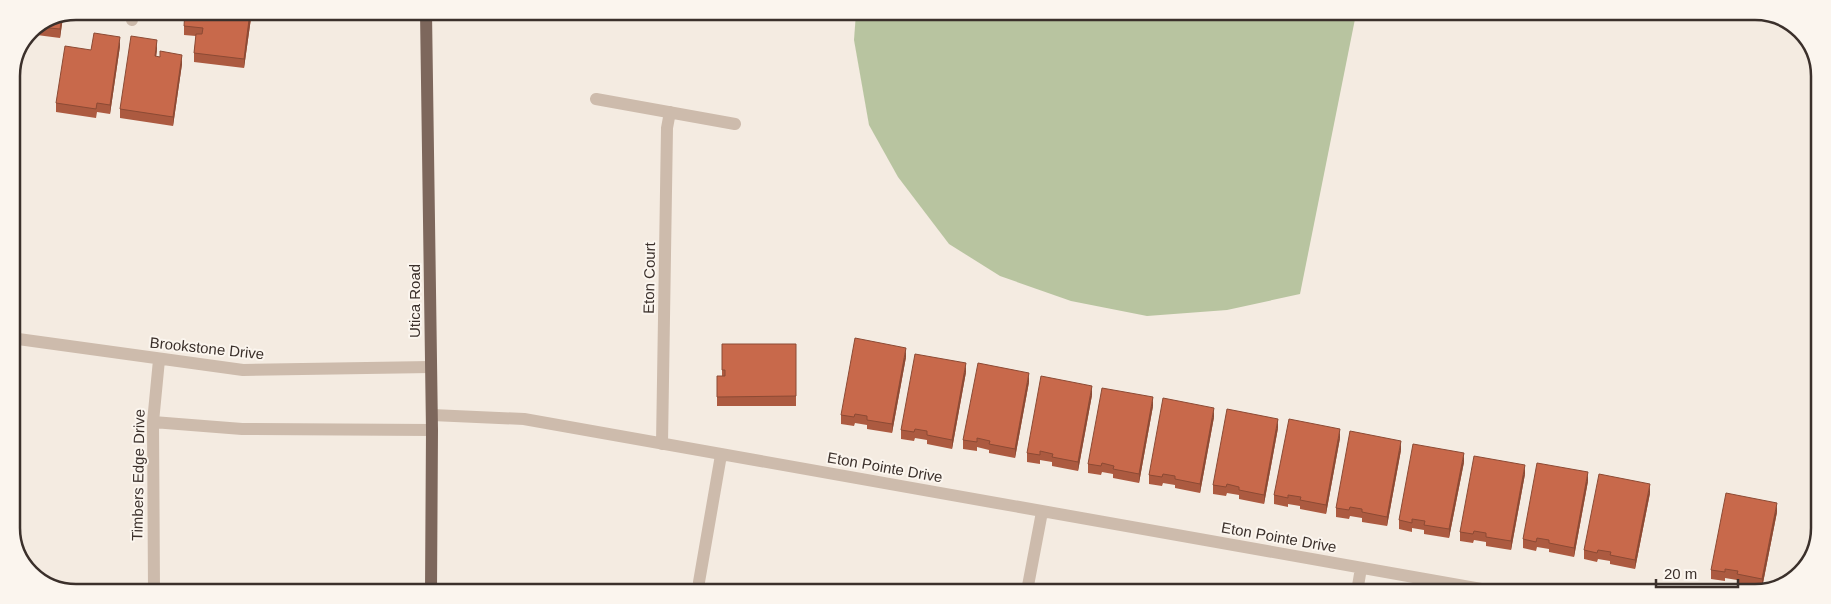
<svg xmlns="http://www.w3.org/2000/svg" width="1831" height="604" font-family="Helvetica,sans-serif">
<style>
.green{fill:#b8c4a0}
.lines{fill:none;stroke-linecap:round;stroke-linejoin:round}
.minor{stroke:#cdbbac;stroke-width:12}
.major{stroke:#7d675c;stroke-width:12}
.wall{fill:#ac5a40}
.shaded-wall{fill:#8c4a34}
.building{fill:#c8694b;stroke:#8c4a34}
.labels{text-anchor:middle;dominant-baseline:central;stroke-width:4;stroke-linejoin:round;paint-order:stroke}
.street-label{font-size:15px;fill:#3b302b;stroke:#fbf5ee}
.rim{fill:none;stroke:#3b302b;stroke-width:2.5}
</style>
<rect width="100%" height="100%" fill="#f4ebe1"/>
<path class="green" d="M856,13L1356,14L1300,294L1227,310L1147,316L1071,301L1000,276L949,244L898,177L869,125L854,40Z"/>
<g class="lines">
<path class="minor" d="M132,20L133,11
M596,99L735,124
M11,338L243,370L431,367
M432,415L524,419L1498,592
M153,422L242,429L432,430
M662,444L667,128L670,112
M699,582L721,455
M154,590L153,422L159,360
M1027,591L1042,512
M1357,592L1361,568"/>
<path class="major" d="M426,12L432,430L431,590"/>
</g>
<path class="wall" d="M251,12V18L244,68L194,62V53L196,36L184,35V26Z
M1340,14H1358L1357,20L1340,17Z
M63,17L60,38L29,34L31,30Z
M120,46L110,114L97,112L96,118L56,112V103Z
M157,49L156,57L182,64L173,126L120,118V109Z
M722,344H796V406H717V376H722Z
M906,357L892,433L867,429V425L855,423L854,426L841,424V415Z
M966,372L952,449L927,444V440L915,438L914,441L901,439V430Z
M1029,382L1015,458L989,453V450L977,447V451L963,449V440Z
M1092,395L1078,471L1052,466V462L1040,460V464L1027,462V453Z
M1153,406L1139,483L1113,478V474L1102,472L1101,475L1088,473V464Z
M1214,417L1200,493L1175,488V485L1163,483L1162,486L1149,484V475Z
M1278,428L1264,504L1239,499V495L1227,493L1226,496L1213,494V485Z
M1340,438L1326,514L1300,509V506L1288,504V507L1274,504V495Z
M1401,450L1387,526L1362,522V518L1350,516L1349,519L1336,517V508Z
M1464,462L1449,538L1424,534V530L1412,528V532L1399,529V520Z
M1525,474L1511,550L1486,546V542L1474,540L1473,543L1460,541V532Z
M1588,481L1574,557L1549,552V549L1537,547L1536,551L1523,548V539Z
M1650,493L1635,569L1610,564V561L1598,559L1597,562L1584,559V550Z
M1777,512L1762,588L1737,583V580L1725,578V581L1711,579V570Z"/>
<path class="shaded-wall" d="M250,12L251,18L244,68V59Z
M62,17H63L60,38V29Z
M120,37V46L110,114V105Z
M157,40V49L155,65V56Z
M182,55V64L173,126V117Z
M906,348V357L892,433V424Z
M966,363V372L952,449V440Z
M1029,373V382L1015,458V449Z
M1092,386V395L1078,471V462Z
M1153,397V406L1139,483V474Z
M1214,408V417L1200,493V484Z
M1278,419V428L1264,504V495Z
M1340,429V438L1326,514V505Z
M1401,441V450L1387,526V517Z
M1464,453V462L1449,538V529Z
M1525,465V474L1511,550V541Z
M1588,472V481L1574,557V548Z
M1650,484V493L1635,569V560Z
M1777,503V512L1762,588V579Z"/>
<path class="building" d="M185,11L250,12L244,59L194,53L196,34H202L203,28L184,26Z
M62,17L60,29L39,27Z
M94,33L120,37L110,105L97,103L96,109L56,103L65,46L91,50Z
M131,36L157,40L155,56L160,57V51L182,55L173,117L120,109Z
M855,338L906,348L892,424L867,420V416L855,414L854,417L841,415Z
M722,344H796V396L717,397V376H725V370H722Z
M915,354L966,363L952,440L927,435V431L915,429L914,432L901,430Z
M978,363L1029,373L1015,449L989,444L990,441L977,438V442L963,440Z
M1041,376L1092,386L1078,462L1052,457L1053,454L1040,451V455L1027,453Z
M1102,388L1153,397L1139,474L1113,469L1114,466L1102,463L1101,466L1088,464Z
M1163,398L1214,408L1200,484L1175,479V476L1163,474L1162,477L1149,475Z
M1227,409L1278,419L1264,495L1239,490V487L1227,484L1226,487L1213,485Z
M1289,419L1340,429L1326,505L1300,500L1301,497L1288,495V498L1274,495Z
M1350,431L1401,441L1387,517L1362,512V509L1350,507L1349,510L1336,508Z
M1413,444L1464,453L1449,529L1424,525L1425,521L1412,519V523L1399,520Z
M1474,456L1525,465L1511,541L1486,537V533L1474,531L1473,534L1460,532Z
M1537,463L1588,472L1574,548L1549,543V540L1537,538L1536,542L1523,539Z
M1599,474L1650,484L1635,560L1610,555L1611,552L1598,550L1597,553L1584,550Z
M1726,493L1777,503L1762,579L1737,574L1738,571L1725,569V572L1711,570Z
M1768,584L1777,585L1767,589Z"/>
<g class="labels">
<g class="street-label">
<text transform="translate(649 278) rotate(-89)">Eton Court</text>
<text transform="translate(414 301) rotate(-90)">Utica Road</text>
<text transform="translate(207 348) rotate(6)">Brookstone Drive</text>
<text transform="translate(885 467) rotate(10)">Eton Pointe Drive</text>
<text transform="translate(138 475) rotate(-89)">Timbers Edge Drive</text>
<text transform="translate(1279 537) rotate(10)">Eton Pointe Drive</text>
</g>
</g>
<path d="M0 0H1831V604H0ZM76 20H1755A56 56 0 0 1 1811 76V528A56 56 0 0 1 1755 584H76A56 56 0 0 1 20 528V76A56 56 0 0 1 76 20Z" fill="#fbf5ee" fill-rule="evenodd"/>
<path class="rim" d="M76 20H1755A56 56 0 0 1 1811 76V528A56 56 0 0 1 1755 584H76A56 56 0 0 1 20 528V76A56 56 0 0 1 76 20Z"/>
<path d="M1656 579v8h82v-8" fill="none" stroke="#3b302b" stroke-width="2.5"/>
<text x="1664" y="579" font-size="15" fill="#3b302b" stroke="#fbf5ee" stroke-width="4" paint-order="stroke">20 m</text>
</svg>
